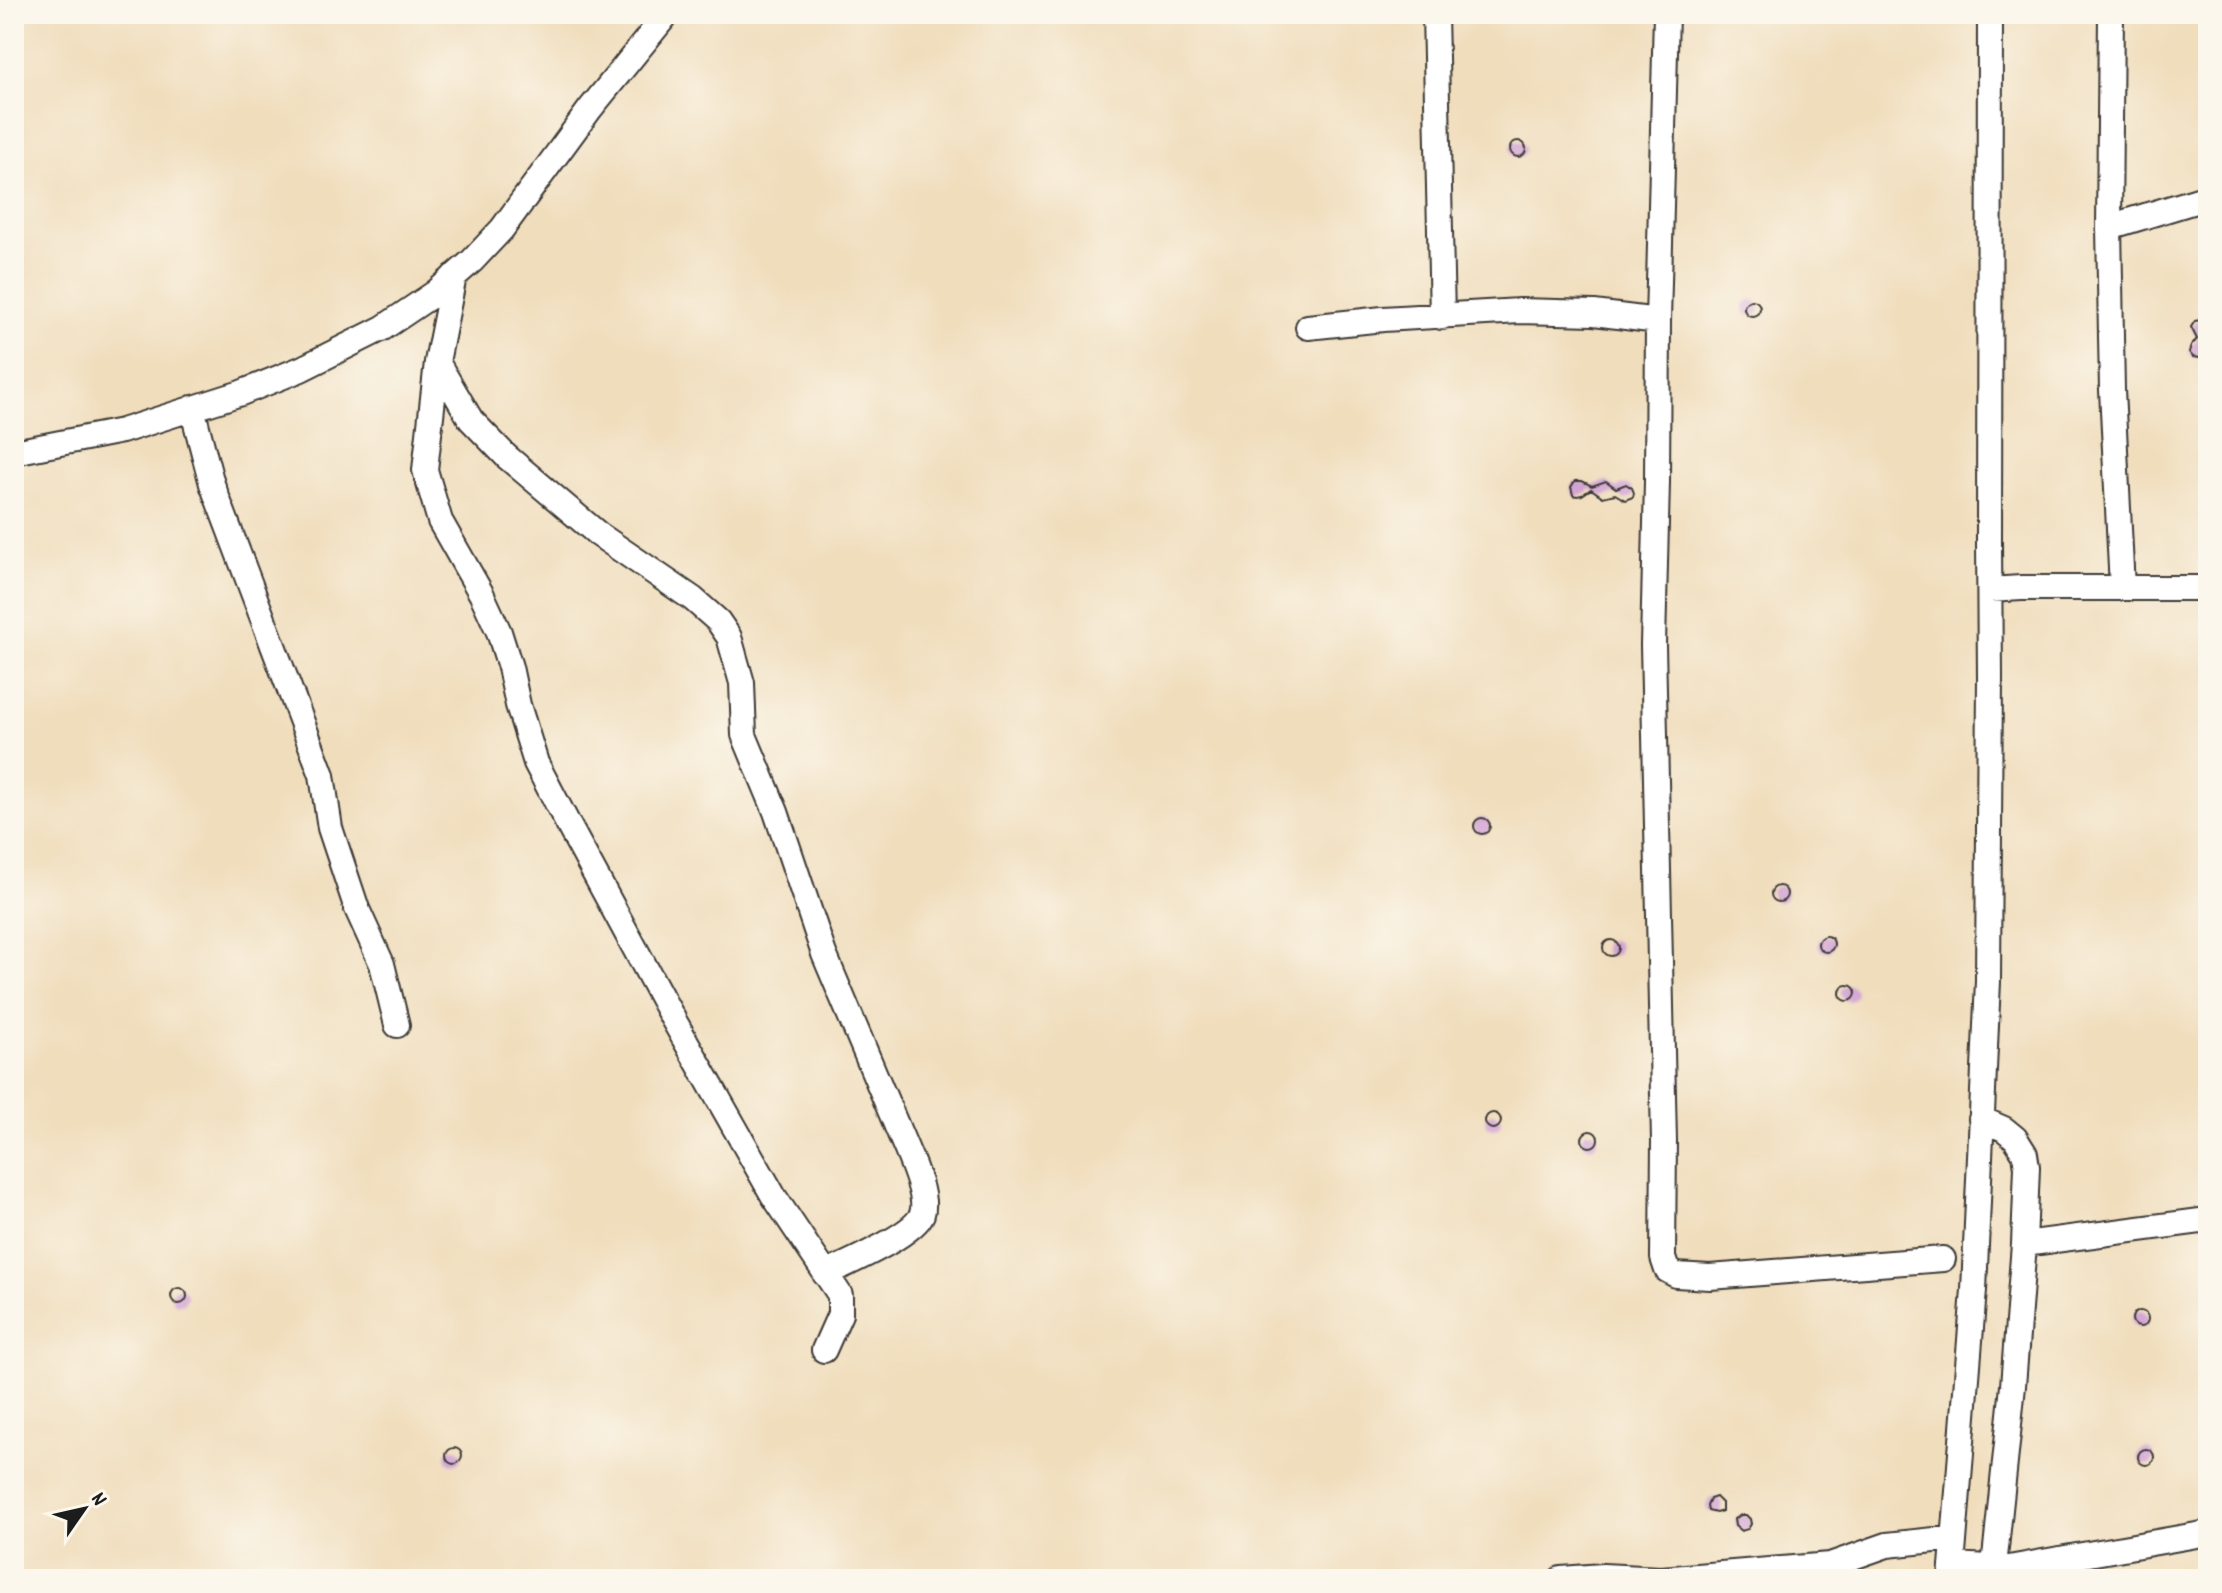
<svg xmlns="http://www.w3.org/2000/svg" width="2222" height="1593" font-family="Dekko,sans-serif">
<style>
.building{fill:#d2a3d3}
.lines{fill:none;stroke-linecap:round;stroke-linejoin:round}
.minor-casing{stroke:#3c3934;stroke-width:28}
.minor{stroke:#fff;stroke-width:24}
</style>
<rect width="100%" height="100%" fill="#fbf7ec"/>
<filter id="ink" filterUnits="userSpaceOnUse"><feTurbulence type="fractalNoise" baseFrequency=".0125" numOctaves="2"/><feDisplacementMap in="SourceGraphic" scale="16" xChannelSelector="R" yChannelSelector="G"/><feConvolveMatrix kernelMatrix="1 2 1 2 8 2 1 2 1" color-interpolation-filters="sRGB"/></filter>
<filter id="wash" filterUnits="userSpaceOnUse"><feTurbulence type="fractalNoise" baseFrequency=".006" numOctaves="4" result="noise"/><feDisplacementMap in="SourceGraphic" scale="32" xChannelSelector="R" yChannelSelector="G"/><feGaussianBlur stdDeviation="1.8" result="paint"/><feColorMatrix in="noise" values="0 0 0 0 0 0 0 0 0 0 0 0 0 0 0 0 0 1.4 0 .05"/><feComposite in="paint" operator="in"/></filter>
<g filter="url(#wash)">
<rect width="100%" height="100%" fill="#f0ddbc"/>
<g id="blocks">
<path class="building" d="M1510 149a8 8 0 1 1 16 0a8 8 0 1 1-16 0Z
M1744 308a8 8 0 1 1 16 0a8 8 0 1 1-16 0Z
M2200,320L2205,322L2208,326L2207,331L2201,338L2206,351L2200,358L2193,357L2189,352L2191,346L2197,339L2191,327L2195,321Z
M1575,481H1582L1592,486L1606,481L1616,488L1626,484L1632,488L1634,493L1633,497L1625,500L1615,494L1603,497L1591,489L1582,495L1577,496L1573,495L1571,487Z
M1474 826a8 8 0 1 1 16 0a8 8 0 1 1-16 0Z
M1771 894a8 8 0 1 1 16 0a8 8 0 1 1-16 0Z
M1818 944a8 8 0 1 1 16 0a8 8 0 1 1-16 0Z
M1603 948a8 8 0 1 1 16 0a8 8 0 1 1-16 0Z
M1840 993a8 8 0 1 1 16 0a8 8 0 1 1-16 0Z
M1485 1121a8 8 0 1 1 16 0a8 8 0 1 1-16 0Z
M1582 1139a8 8 0 1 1 16 0a8 8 0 1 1-16 0Z
M171 1296a8 8 0 1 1 16 0a8 8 0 1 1-16 0Z
M2132 1319a8 8 0 1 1 16 0a8 8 0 1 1-16 0Z
M446 1456a8 8 0 1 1 16 0a8 8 0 1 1-16 0Z
M2138 1457a8 8 0 1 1 16 0a8 8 0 1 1-16 0Z
M1716,1497L1722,1503V1511L1716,1513L1708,1511L1707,1506L1710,1499Z
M1741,1515H1746L1750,1519L1751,1524L1748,1529L1741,1531L1735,1526L1734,1519Z"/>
</g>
</g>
<g filter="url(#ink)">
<use href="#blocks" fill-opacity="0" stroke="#3c3934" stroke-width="2"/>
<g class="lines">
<defs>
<path id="minor" d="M1435,14L1442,317
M1666,14L1658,321L1657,482L1653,645L1664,1141L1663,1258L1667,1270L1676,1275L1710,1277L1943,1259
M2111,14L2109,227L2112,390L2122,588
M2109,227L2208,197
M454,276L437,362L425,470L440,521L482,595L499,632L510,667L518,705L536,763L570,828L672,1017L773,1195L840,1295V1314L824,1350
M1308,327L1383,319L1520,311L1594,313L1658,321
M437,362L471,420L507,457L598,534L693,599L718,621L729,637L742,683L744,735L776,812L824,954L903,1141C910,1158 928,1196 922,1214C914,1235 846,1264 825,1274
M192,408L212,484L322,775L330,828L357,909L382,964L397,1025
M14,452L122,431L241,393L301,369L383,328L435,293L472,261L502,229L590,109L667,14
M1990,590L2021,588H2208
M1981,1119L2004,1129L2015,1138L2025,1154L2027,1167L2024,1244L2013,1386L1994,1567
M2024,1244L2208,1220
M1952,1565L2009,1568L2208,1533
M1561,1579L1603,1576L1661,1579L1830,1565L1887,1545L1954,1538
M1951,1579L1974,1290L1988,981L1990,677L1989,542L1990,14"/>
</defs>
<use href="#minor" class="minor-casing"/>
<use href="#minor" class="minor"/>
</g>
</g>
<rect width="2222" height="1593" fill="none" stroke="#fbf7ec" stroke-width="48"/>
<g transform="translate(84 1509) rotate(56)" stroke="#fbf7ec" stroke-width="6" paint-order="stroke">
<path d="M0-6L14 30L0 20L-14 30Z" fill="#1c1c1c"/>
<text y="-12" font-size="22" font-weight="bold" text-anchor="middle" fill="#1c1c1c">N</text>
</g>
</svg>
